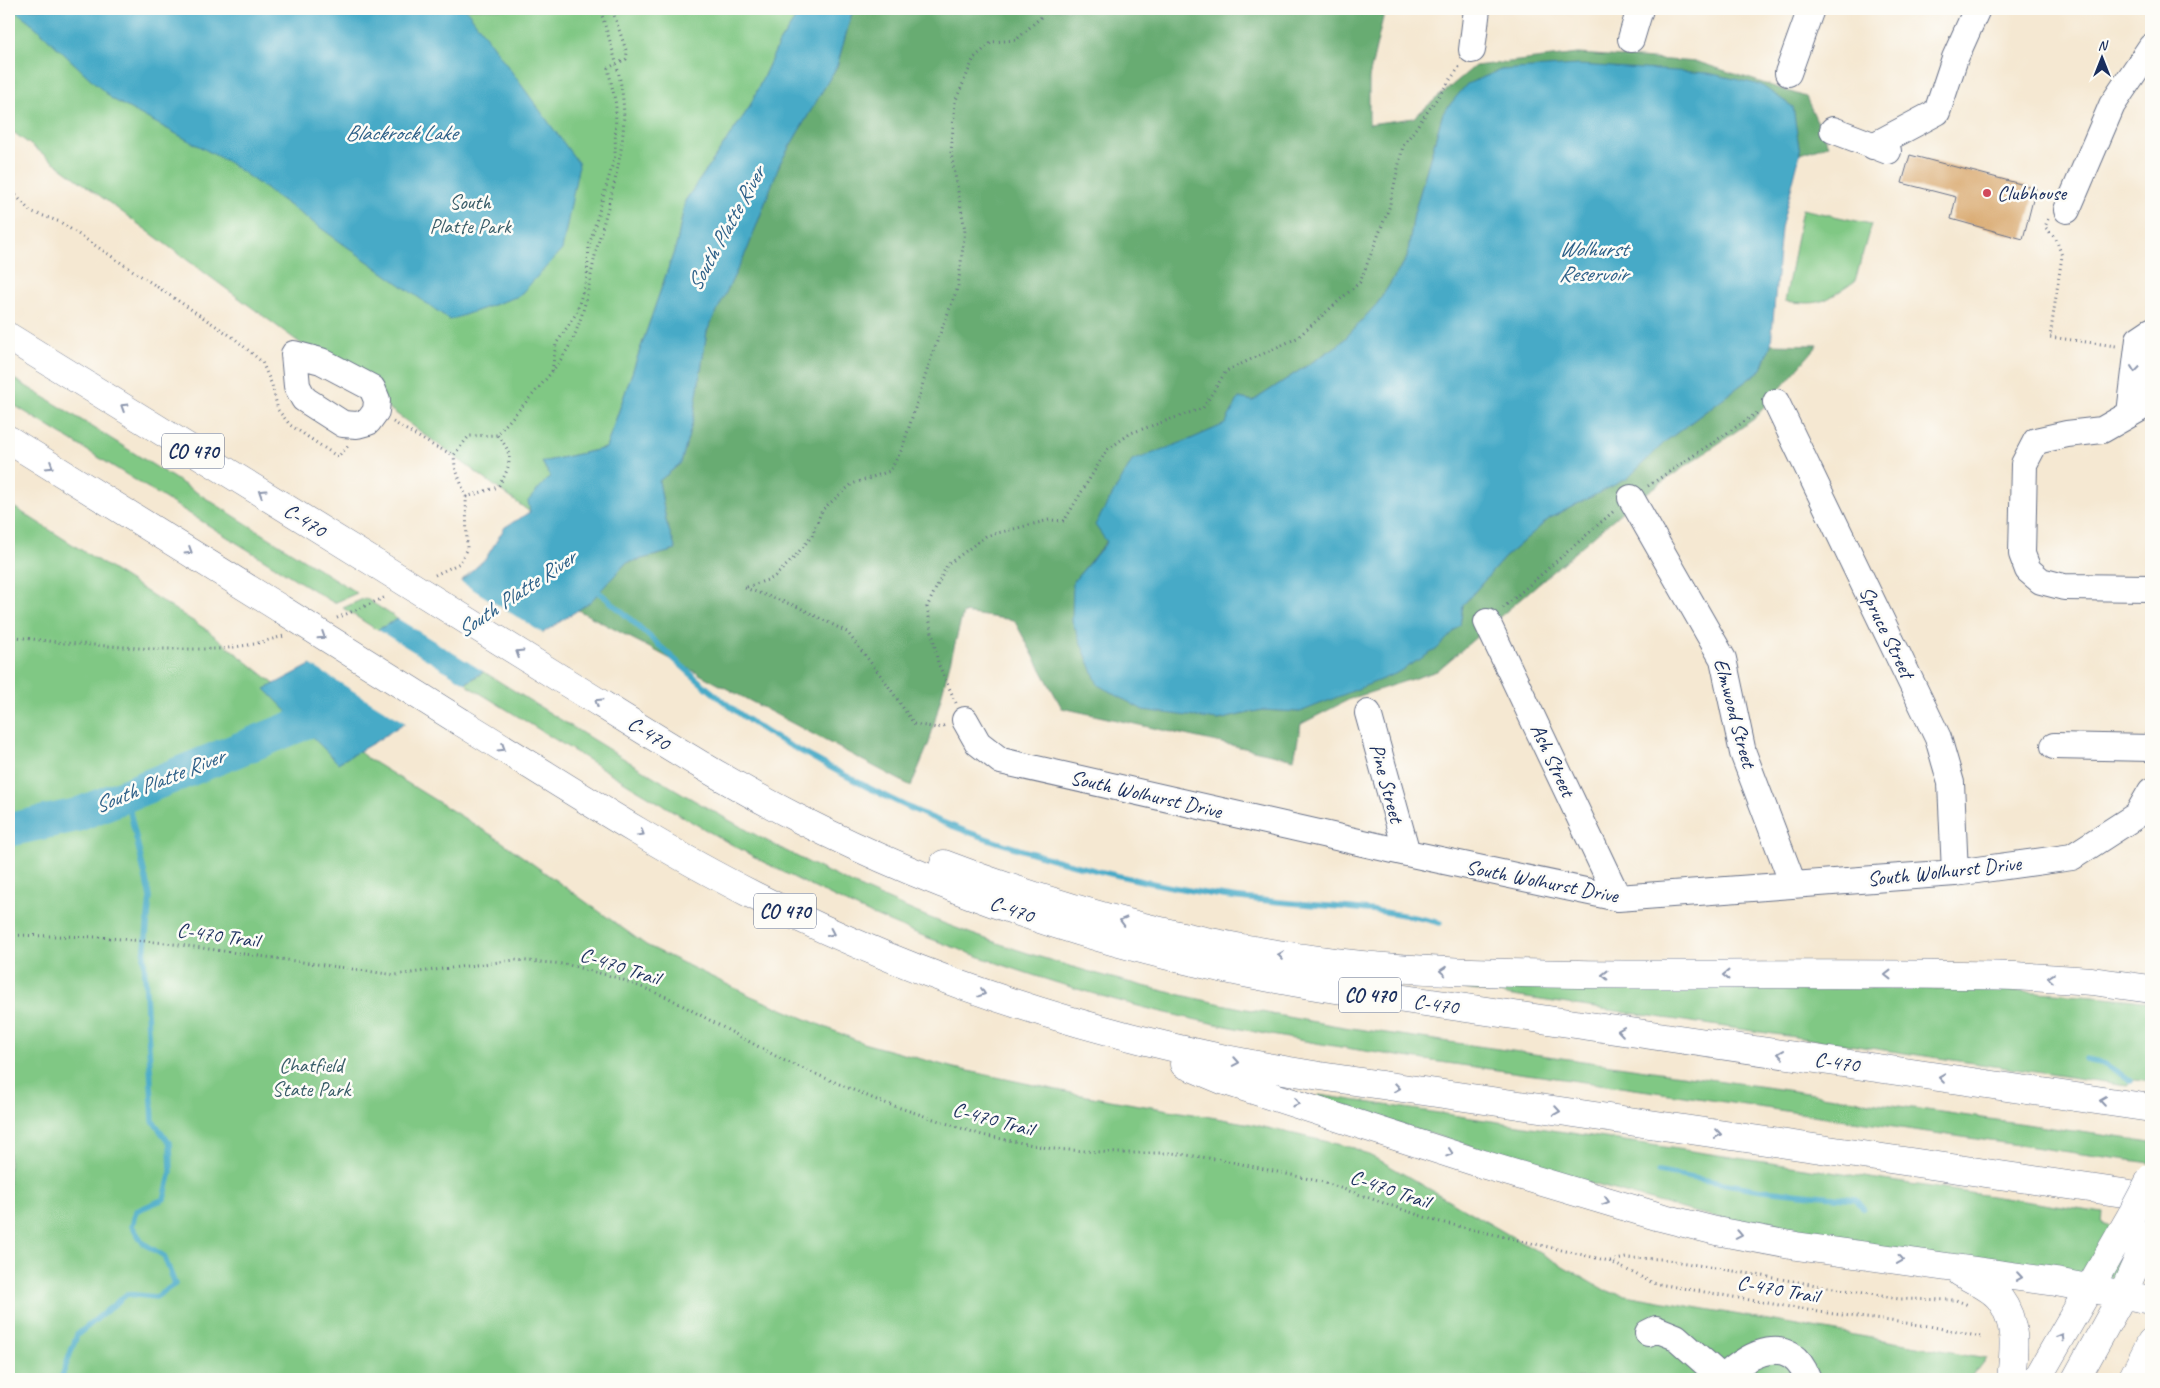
<svg xmlns="http://www.w3.org/2000/svg" width="2160" height="1388" font-family="Caveat,sans-serif">
<style>
.green{fill:#80c884;stroke:#4e7c71}
.forest{fill:#68ac72;stroke:#426e68}
.water{fill:#47aac7;stroke:#316c92}
.pier{fill:#f5e8d2}
.lines{fill:none;stroke-linecap:round;stroke-linejoin:round}
.stream{stroke:#47aac7;stroke-width:5.5}
.river{stroke:#47aac7;stroke-width:34}
.building{fill:#d7a467}
.minor-casing{stroke:#677087;stroke-width:28}
.highway-casing{stroke:#677087;stroke-width:29}
.path{stroke:#677087;stroke-width:3;stroke-dasharray:1 4;stroke-linecap:butt}
.minor{stroke:#fff;stroke-width:26}
.highway{stroke:#fff;stroke-width:28}
.highway-bridge-casing{stroke:#677087;stroke-width:29;stroke-linecap:butt}
.highway-bridge{stroke:#fff;stroke-width:28}
.oneway{stroke:#8d97ae}
.poi-dot{fill:#d1495b;stroke:#fdfcf7;stroke-width:2}
.labels{text-anchor:middle;dominant-baseline:central;stroke-width:5;stroke-linejoin:round;paint-order:stroke}
.shield{fill:#fdfcf7;stroke:#5f6c8c;stroke-width:1}
.shield-label{font-size:20px;font-weight:bold;fill:#1b2f5e}
.poi-label{font-size:21px;fill:#1b2f5e;stroke:#fdfcf7;text-anchor:start}
.park-label{font-size:21px;fill:#395d69;stroke:#fdfcf7}
.street-label{font-size:21px;fill:#1b2f5e;stroke:#fdfcf7}
.water-label{font-size:22px;font-style:italic;fill:#2d6088;stroke:#fdfcf7}
</style>
<rect width="100%" height="100%" fill="#fdfcf7"/>
<filter id="ink" filterUnits="userSpaceOnUse"><feTurbulence type="fractalNoise" baseFrequency=".02" numOctaves="2"/><feDisplacementMap in="SourceGraphic" scale="10" xChannelSelector="R" yChannelSelector="G"/><feConvolveMatrix kernelMatrix="1 2 1 2 8 2 1 2 1" color-interpolation-filters="sRGB"/></filter>
<filter id="wash" filterUnits="userSpaceOnUse"><feTurbulence type="fractalNoise" baseFrequency=".0096" numOctaves="4" result="noise"/><feDisplacementMap in="SourceGraphic" scale="20" xChannelSelector="R" yChannelSelector="G"/><feGaussianBlur stdDeviation="1.12" result="paint"/><feColorMatrix in="noise" values="0 0 0 0 0 0 0 0 0 0 0 0 0 0 0 0 0 1.4 0 .05"/><feComposite in="paint" operator="in"/></filter>
<g filter="url(#wash)">
<rect width="100%" height="100%" fill="#f5e8d2"/>
<path class="green" d="M9,9H802L779,43L749,108L685,201L677,243L606,448L542,462L550,476L530,512L9,129Z
M1802,209L1871,224L1855,281C1823,302 1824,306 1785,301Z
M9,376L59,406L357,593L334,603L9,402Z
M9,504L207,630L367,758L498,839L646,945L751,996L863,1043L954,1068L1081,1095L1251,1124L1354,1148L1381,1161L1608,1292L1986,1358L1970,1379H9Z
M365,598L398,619L377,630L343,608Z
M484,672C616,754 748,839 890,901C1035,965 1189,1001 1344,1027L2151,1142V1163C1971,1140 1792,1111 1613,1086C1481,1067 1347,1052 1216,1024C1117,1004 1020,973 926,937C762,874 615,775 465,684Z
M1451,983C1556,985 1661,988 1766,988C1895,988 2023,986 2151,1002V1082L2135,1080L2127,1085L2090,1080L1451,987Z
M1319,1095L2103,1213L2102,1223L2145,1236L2151,1241V1264L2132,1290L1770,1229L1694,1212L1589,1183L1318,1099Z"/>
<path class="forest" d="M853,9H1385L1369,78V124L1413,118L1475,66L1578,54L1698,62L1806,97L1828,145L1800,154L1792,107L1501,70L1468,84L1443,113L1414,214L1407,258L1377,304L1340,344L1253,401L1239,398L1226,424L1191,439L1073,582L1218,720L1262,710L1300,712L1460,625L1463,605L1504,558L1550,518L1628,477L1666,441L1762,369L1771,344L1818,345L1754,419L1632,503L1437,671L1350,699L1301,724L1294,759L1062,708L1014,620L963,613L929,743L911,786L578,610L591,601L626,563L675,550L666,521L659,481L681,463L693,420L707,331L748,248L780,163L837,66Z"/>
<path class="water" d="M13,9H466L579,164L562,250L519,296L450,320L228,162L112,99L29,21Z
M802,9H853L837,66L780,163L748,248L707,331L693,420L681,463L659,481L666,521L676,550L626,563L591,601L578,610L375,742L338,763L265,689L398,619L460,582L486,558L505,527L530,512L528,501L550,476L542,462L606,448L677,243L685,201L749,108L779,43Z
M1578,65L1708,73L1761,85L1793,107L1800,154L1781,228L1771,344L1762,369L1666,441L1628,478L1550,518L1504,558L1463,605L1460,625L1437,649L1395,674L1300,712L1262,710L1218,720L1143,710L1098,685L1072,621L1073,582L1107,542L1095,525L1132,461L1191,439L1225,424L1239,398L1253,401L1340,344L1377,304L1407,258L1414,214L1443,113L1467,84L1501,70Z"/>
<path class="pier" d="M458,580L544,634L486,673L395,617Z
M375,628L468,685L407,724L308,663Z"/>
<g class="lines">
<path class="stream" d="M594,588C652,635 703,692 766,732C782,742 799,750 815,759C864,786 915,813 968,832C1040,858 1124,879 1199,892C1279,907 1361,902 1440,923
M2086,1060L2105,1064L2131,1081
M1658,1172L1762,1190L1856,1199L1863,1208
M61,1379L77,1335L127,1294L156,1297L175,1284L164,1256L143,1243L132,1226L136,1211L164,1199L171,1172L170,1144L153,1121L144,957L150,897L126,795"/>
<path class="river" d="M9,830L77,815L297,726L342,705"/>
</g>
<g id="blocks">
<path class="building" d="M1910,155L2036,188L2023,239L1951,219L1956,197L1902,183Z"/>
</g>
</g>
<g filter="url(#ink)">
<use href="#blocks" fill-opacity="0" stroke="#677087" stroke-width="1"/>
<g class="lines">
<defs>
<path id="minor" d="M1631,39L1640,9
M1472,50L1477,9
M1788,73L1811,9
M1833,130L1888,151
M1873,146L1937,112L1955,58L1977,9
M2067,210L2112,105L2151,47
M294,354L321,361L372,388L377,400L376,411L368,422L357,425L343,424L304,399L297,386Z
M1776,402L1938,738L1951,783L1955,873
M2151,402L2102,430L2067,434L2036,441L2024,464L2022,554L2028,570L2041,581L2064,587L2151,588
M2130,413L2139,339L2151,331
M1631,498L1723,659L1743,753L1793,884
M1487,622L1618,898
M1368,713L1407,853
M965,720L978,743L1001,761L1407,853L1618,898L1955,873L2072,857L2137,815L2151,791
M2054,746L2151,748
M1648,1333L1656,1329L1676,1337L1723,1379
M1722,1379C1749,1353 1790,1331 1808,1379"/>
<path id="highway" d="M9,337L378,565
M9,440L281,609
M561,679C639,727 716,777 797,818C962,902 1140,958 1322,987L2151,1108
M461,722C557,781 652,844 753,895C932,986 1121,1045 1320,1076L2151,1197
M944,864C1069,912 1201,946 1334,962C1416,972 1497,973 1579,974C1724,976 1870,972 2015,976L2092,981L2151,989
M1184,1064L1225,1081L1482,1164L1660,1217L1716,1231L1796,1246L2056,1282L2151,1300
M1961,1273C1973,1280 1992,1288 2000,1299C2018,1323 2014,1352 2011,1379
M2037,1379L2132,1214
M2076,1379L2122,1296L2151,1230
M2132,1379L2151,1342"/>
</defs>
<use href="#minor" class="minor-casing"/>
<use href="#highway" class="highway-casing"/>
<path class="path" d="M9,188L30,211L60,222L234,338L262,362L272,385L278,410L290,425L338,457L348,446
M2048,219L2045,227L2056,239L2062,256L2050,337L2116,346
M552,371L556,344L576,314L587,277L589,246L615,156L616,105L608,68L626,59L627,53L612,9
M393,422L434,446L454,455
M1648,486L1757,413
M466,497L498,487C511,466 515,454 497,435
M435,575L460,563L467,548L466,497L455,467L454,455L469,436L497,435C520,407 548,381 567,350C583,323 588,290 594,260C606,208 628,154 623,100C620,69 609,39 600,9
M747,587L773,578L792,560L812,536L822,510L852,484L890,471L902,449L933,352L958,287L965,230L951,153L955,102L974,58L992,42L1016,40L1041,17L1044,9
M745,588L796,606L847,632L885,681L914,724L937,728L946,725
M1503,608L1615,510
M337,618L386,597
M9,636L64,643L154,649H222L254,644L284,636
M956,703L938,663L927,607L947,565L986,536L1049,520L1064,521L1107,450L1131,433L1203,408L1226,371L1297,338L1360,282L1389,208L1403,146L1460,66
M9,935L98,937L166,943L395,975L515,960L565,964L618,978L667,997L783,1060L879,1101L982,1135L1053,1149L1117,1153H1172L1223,1160L1323,1182L1436,1221L1609,1261L1653,1283L1819,1312L1929,1326L1981,1337
M1610,1261L1626,1258L1662,1259L1899,1299L1956,1300L1968,1305"/>
<use href="#minor" class="minor"/>
<use href="#highway" class="highway"/>
<defs>
<path id="highway-bridge" d="M378,565L561,679
M281,609L461,722
M2132,1214L2151,1178"/>
</defs>
<use href="#highway-bridge" class="highway-bridge-casing"/>
<use href="#highway-bridge" class="highway-bridge"/>
</g>
<defs><path id="oneway-chevron" d="M-2-3.5L2.5 0L-2 3.5" fill="none" stroke-width="1.6" stroke-linecap="round" stroke-linejoin="round" transform="scale(1.25)"/></defs>
<g class="oneway">
<use href="#oneway-chevron" transform="translate(2135 369) rotate(97)"/>
<use href="#oneway-chevron" transform="translate(124 407) rotate(-148)"/>
<use href="#oneway-chevron" transform="translate(50 466) rotate(32)"/>
<use href="#oneway-chevron" transform="translate(262 493) rotate(-148)"/>
<use href="#oneway-chevron" transform="translate(189 551) rotate(32)"/>
<use href="#oneway-chevron" transform="translate(322 636) rotate(33)"/>
<use href="#oneway-chevron" transform="translate(519 653) rotate(-148)"/>
<use href="#oneway-chevron" transform="translate(598 702) rotate(-148)"/>
<use href="#oneway-chevron" transform="translate(502 748) rotate(32)"/>
<use href="#oneway-chevron" transform="translate(641 833) rotate(31)"/>
<use href="#oneway-chevron" transform="translate(1123 921) rotate(-165)"/>
<use href="#oneway-chevron" transform="translate(831 933) rotate(25)"/>
<use href="#oneway-chevron" transform="translate(1281 955) rotate(-171)"/>
<use href="#oneway-chevron" transform="translate(1443 971) rotate(-176)"/>
<use href="#oneway-chevron" transform="translate(1605 975) rotate(-179)"/>
<use href="#oneway-chevron" transform="translate(1726 975) rotate(180)"/>
<use href="#oneway-chevron" transform="translate(1888 975) rotate(180)"/>
<use href="#oneway-chevron" transform="translate(2051 978) rotate(-176)"/>
<use href="#oneway-chevron" transform="translate(982 993) rotate(19)"/>
<use href="#oneway-chevron" transform="translate(1621 1031) rotate(-172)"/>
<use href="#oneway-chevron" transform="translate(1781 1054) rotate(-172)"/>
<use href="#oneway-chevron" transform="translate(1236 1062) rotate(10)"/>
<use href="#oneway-chevron" transform="translate(1942 1078) rotate(-172)"/>
<use href="#oneway-chevron" transform="translate(1397 1088) rotate(8)"/>
<use href="#oneway-chevron" transform="translate(2103 1101) rotate(-172)"/>
<use href="#oneway-chevron" transform="translate(1296 1103) rotate(17)"/>
<use href="#oneway-chevron" transform="translate(1557 1111) rotate(9)"/>
<use href="#oneway-chevron" transform="translate(1718 1134) rotate(8)"/>
<use href="#oneway-chevron" transform="translate(1450 1153) rotate(18)"/>
<use href="#oneway-chevron" transform="translate(1606 1201) rotate(16)"/>
<use href="#oneway-chevron" transform="translate(1739 1235) rotate(11)"/>
<use href="#oneway-chevron" transform="translate(1900 1260) rotate(8)"/>
<use href="#oneway-chevron" transform="translate(2019 1277) rotate(8)"/>
<use href="#oneway-chevron" transform="translate(2061 1337) rotate(-60)"/>
</g>
</g>
<circle class="poi-dot" cx="1987" cy="193" r="5"/>
<g class="labels">
<g class="shield">
<rect x="162" y="433.5" width="62" height="35" rx="4"/>
<rect x="754" y="893.5" width="62" height="35" rx="4"/>
<rect x="1339" y="977.5" width="62" height="35" rx="4"/>
</g>
<g class="shield-label">
<text x="193" y="451">CO 470</text>
<text x="785" y="911">CO 470</text>
<text x="1370" y="995">CO 470</text>
</g>
<g class="poi-label">
<text x="1997" y="193">Clubhouse</text>
</g>
<g class="park-label">
<text x="470" y="202">South<tspan x="470" dy="24">Platte Park</tspan></text>
<text x="311" y="1065">Chatfield<tspan x="311" dy="24">State Park</tspan></text>
</g>
<g class="street-label">
<text transform="translate(305 520) rotate(32)">C-470</text>
<text transform="translate(1887 632) rotate(64)">Spruce Street</text>
<text transform="translate(1735 713) rotate(75)">Elmwood Street</text>
<text transform="translate(649 733) rotate(32)">C-470</text>
<text transform="translate(1553 760) rotate(65)">Ash Street</text>
<text transform="translate(1387 783) rotate(75)">Pine Street</text>
<text transform="translate(1146 794) rotate(13)">South Wolhurst Drive</text>
<text transform="translate(1944 871) rotate(-6)">South Wolhurst Drive</text>
<text transform="translate(1542 881) rotate(11)">South Wolhurst Drive</text>
<text transform="translate(1012 909) rotate(19)">C-470</text>
<text transform="translate(218 935) rotate(8)">C-470 Trail</text>
<text transform="translate(620 966) rotate(18)">C-470 Trail</text>
<text transform="translate(1436 1004) rotate(8)">C-470</text>
<text transform="translate(1837 1062) rotate(8)">C-470</text>
<text transform="translate(993 1119) rotate(15)">C-470 Trail</text>
<text transform="translate(1390 1189) rotate(19)">C-470 Trail</text>
<text transform="translate(1778 1289) rotate(10)">C-470 Trail</text>
</g>
<g class="water-label">
<text x="401" y="133">Blackrock Lake</text>
<text transform="translate(726 229) rotate(-61)">South Platte River</text>
<text x="1593" y="249">Wolhurst<tspan x="1593" dy="25">Reservoir</tspan></text>
<text transform="translate(516 594) rotate(-34)">South Platte River</text>
<text transform="translate(159 781) rotate(-22)">South Platte River</text>
</g>
</g>
<rect width="2160" height="1388" fill="none" stroke="#fdfcf7" stroke-width="30"/>
<g transform="translate(2102 58)" stroke="#fdfcf7" stroke-width="4" paint-order="stroke">
<path d="M0-4L9 19L0 12L-9 19Z" fill="#1b2f5e"/>
<text y="-8" font-size="14" font-weight="bold" text-anchor="middle" fill="#1b2f5e">N</text>
</g>
</svg>
